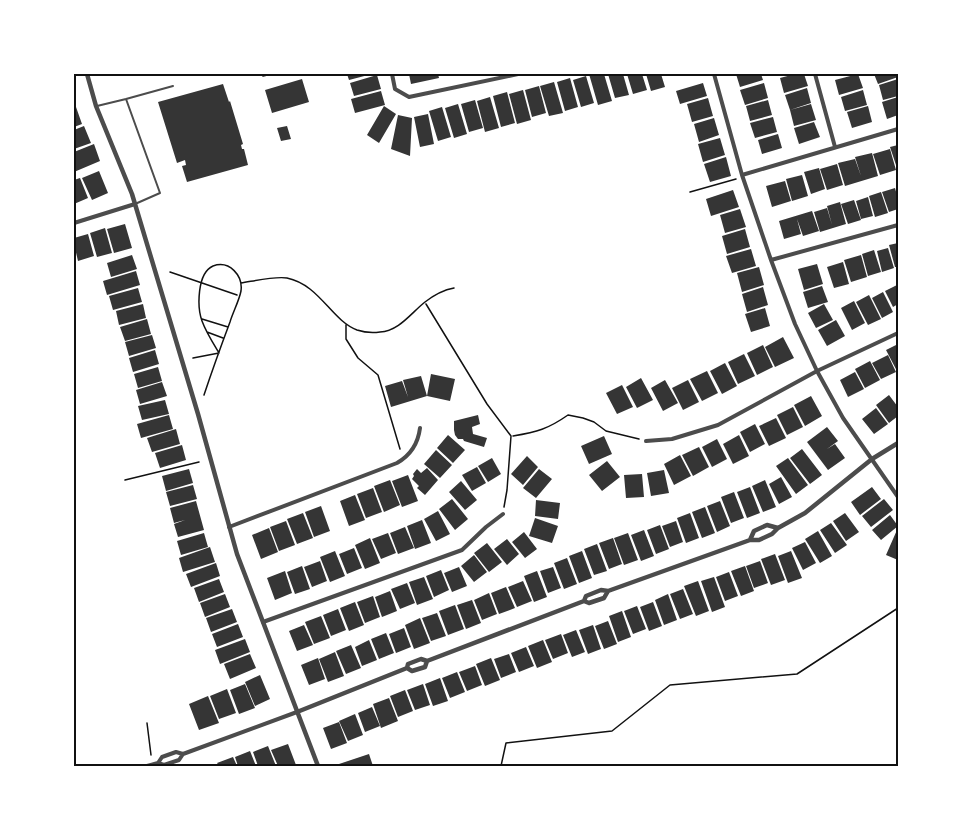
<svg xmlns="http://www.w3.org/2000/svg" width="972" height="840" font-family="Poppins,sans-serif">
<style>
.building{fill:#353535}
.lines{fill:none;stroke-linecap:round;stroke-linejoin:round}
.path{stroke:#111;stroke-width:1.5}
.service{stroke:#4c4c4c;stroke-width:2}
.minor{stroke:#4c4c4c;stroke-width:4}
.tertiary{stroke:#4c4c4c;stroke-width:4.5}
.neatline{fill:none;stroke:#111;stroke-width:2}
</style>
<rect width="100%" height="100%" fill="#fff"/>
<path class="building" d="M347,74H372L349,80Z
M409,74H438L439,78L411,84Z
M589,74H604L612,101L598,105Z
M608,74H623L629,95L615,98Z
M627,74H642L647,90L633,94Z
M646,74H661L665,87L651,91Z
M736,74H761L763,80L740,87Z
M795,74H804L808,86L784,93L780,78Z
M858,74L863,88L839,95L835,80Z
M874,74H898V77L878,84Z
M377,75L381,89L354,96L350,83Z
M586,76L594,103L581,107L573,80Z
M570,78L578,107L565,111L557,82Z
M302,79L309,102L272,113L265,90Z
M898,79V96L883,100L879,85Z
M554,82L563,113L549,116L540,86Z
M703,83L707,96L680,104L676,91Z
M764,83L768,98L745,105L740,90Z
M223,84L229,102L230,101L243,144L241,145L242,149H244L248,165L187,182L182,166L186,165L185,160L177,163L158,102Z
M539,86L546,113L532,117L525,90Z
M807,88L811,103L790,110L785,95Z
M523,90L531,120L517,124L509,94Z
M863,90L867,105L845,111L841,97Z
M381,91L385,105L355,113L351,99Z
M507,92L515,123L501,127L493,96Z
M490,97L499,128L485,132L477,101Z
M898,97V115L887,119L882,102Z
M708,98L713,116L692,122L687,104Z
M475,100L483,128L469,132L461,104Z
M768,100L772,115L750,121L746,106Z
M458,104L467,134L454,138L445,108Z
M811,104L816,120L794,126L790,110Z
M384,106L396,114L379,143L367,135Z
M868,106L872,122L852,128L847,112Z
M76,107L82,124L74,127V108Z
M442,107L451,137L438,141L429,111Z
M428,114L434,144L420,147L414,117Z
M398,115L412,118L410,156L391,149Z
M773,117L777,132L755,138L750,123Z
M714,118L719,135L699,142L694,124Z
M814,122L820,137L799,144L794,128Z
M84,126L91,143L74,149V130Z
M287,126L291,139L281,141L277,128Z
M778,134L782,148L762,154L758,140Z
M720,138L725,155L703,162L698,144Z
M94,144L100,161L74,172V152Z
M898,145V171L890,147Z
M890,149L896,170L880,175L873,154Z
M872,153L878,176L845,186L838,163L855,159L861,176L855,157Z
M726,157L731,176L710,182L704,164Z
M837,164L843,185L827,190L820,169Z
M819,168L825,189L811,194L804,172Z
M99,171L108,193L92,200L82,178Z
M802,175L808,196L792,201L786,179Z
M80,178L88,198L74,204V180Z
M785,181L791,201L772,207L766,186Z
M895,188L898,199V209L889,212L882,192Z
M733,190L739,207L711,216L706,199Z
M881,192L888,213L875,217L869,196Z
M868,197L873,216L861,219L856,201Z
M854,200L861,220L848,224L841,204Z
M840,202L846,224L820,232L814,212L827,208L832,225L827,206Z
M740,209L746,227L725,233L720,215Z
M812,211L819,231L803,236L797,219L801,234L784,239L779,221Z
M125,224L132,248L114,253L107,229Z
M105,228L112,253L97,257L90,233Z
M745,229L750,247L727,254L722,236Z
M88,234L94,256L78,261L74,244V238Z
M898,243V267H895L889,245Z
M888,248L894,268L882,272L877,251Z
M751,249L756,266L732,273L726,256Z
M874,250L881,272L868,276L862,254Z
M132,255L137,269L111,277L107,263Z
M861,255L867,277L851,282L844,260Z
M843,262L849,284L834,288L827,267Z
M817,264L823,284L804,290L798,269Z
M759,267L764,285L742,292L737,273Z
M136,271L140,285L107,295L103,281Z
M897,285L898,288V304L893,307L885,291Z
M822,286L828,302L808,308L803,292Z
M763,287L768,305L747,312L742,294Z
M138,288L142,302L113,310L109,296Z
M883,292L893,312L882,318L872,298Z
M869,295L881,319L868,325L856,302Z
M854,301L865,323L852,330L841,308Z
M143,304L146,318L119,325L116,311Z
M824,304L833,320L816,328L808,313Z
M765,308L770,326L751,332L745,314Z
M147,319L151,334L125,341L120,327Z
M836,320L845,336L827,346L818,330Z
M152,335L156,348L129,356L125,342Z
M783,337L794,358L775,367L765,347Z
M898,344V373L886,350Z
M763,345L773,367L757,375L747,353Z
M155,350L159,364L133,372L129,358Z
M744,354L755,376L738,384L728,362Z
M888,355L896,372L881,379L872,363Z
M870,361L880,380L865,388L855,369Z
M725,363L737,386L722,394L710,371Z
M158,367L162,381L138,388L134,374Z
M707,371L718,393L702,401L690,379Z
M855,372L864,389L848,397L840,380Z
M431,374L455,379L450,401L427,396Z
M421,376L427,396L391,407L385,386L402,381L408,397L403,380Z
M641,378L653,400L637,408L626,387Z
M665,380L678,403L663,411L651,388Z
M688,380L699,402L683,410L672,388Z
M162,382L167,396L140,404L136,390Z
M622,385L633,407L617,414L606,393Z
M889,395L898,407V416L889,423L876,405Z
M811,396L822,416L805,426L794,405Z
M165,400L169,414L142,420L138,406Z
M793,407L803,427L787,435L777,415Z
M876,408L888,424L874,434L862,419Z
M169,415L173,429L141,438L137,424Z
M478,415L480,424L472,427L473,434L487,438L484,447L464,441L463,439H458L455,435L454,430V421Z
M776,418L786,438L769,446L759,426Z
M755,424L765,444L750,452L740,432Z
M827,427L838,441L827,449L835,444L845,458L828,470L807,442Z
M176,429L180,444L152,452L147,438Z
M448,435L465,450L453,463L437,448Z
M739,435L749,456L733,464L723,444Z
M604,436L612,454L589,464L581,446Z
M717,439L727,459L712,467L702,447Z
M182,445L186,460L160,468L155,453Z
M699,447L709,467L693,476L682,455Z
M802,449L822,475L810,484L790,458Z
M436,450L452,465L440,478L424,464Z
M680,455L691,476L674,485L664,464Z
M527,456L538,467L523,485L511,474Z
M492,458L501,474L488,482L478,466Z
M788,458L808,485L796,494L776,466Z
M607,461L620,477L602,491L589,475Z
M477,467L486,483L472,491L462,475Z
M427,468L438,480L425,495L417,488L419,486L412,479L414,476L413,474L417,469L421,473Z
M189,469L193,483L166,491L162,476Z
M539,469L552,479L536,498L523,488Z
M664,470L669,493L651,496L647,473Z
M642,474L644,497L626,498L624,475Z
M408,475L418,501L402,507L392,481Z
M781,477L792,497L779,504L769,484Z
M390,480L400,505L384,512L374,486Z
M765,480L776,507L763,512L752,486Z
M461,481L477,500L465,510L449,492Z
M193,485L197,499L170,506L166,492Z
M750,487L760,513L747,518L737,492Z
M872,487L881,499L860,515L851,502Z
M373,488L382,512L366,518L357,494Z
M734,492L744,518L731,523L721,497Z
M355,495L365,520L349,526L340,501Z
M452,499L468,519L455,530L439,509Z
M884,499L893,510L871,527L862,516Z
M536,500L560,503L558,519L535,516Z
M196,501L204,530L178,537L174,524L185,520L174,523L170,508Z
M720,501L730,526L717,532L707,506Z
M321,506L330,531L314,537L305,512Z
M705,507L715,533L702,538L692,512Z
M438,511L450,534L436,541L424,519Z
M303,513L313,538L297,544L287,519Z
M690,513L699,538L686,543L677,518Z
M845,513L859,532L846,541L833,521Z
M890,515L898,526L881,540L872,530Z
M535,518L558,526L552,543L529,536Z
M422,520L431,543L415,549L407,526Z
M286,521L295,545L279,551L270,527Z
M676,521L683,542L670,547L662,526Z
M831,523L847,545L835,553L820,530Z
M660,525L669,549L656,554L647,530Z
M405,527L414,548L398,554L390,533Z
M269,528L278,552L261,559L252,535Z
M644,530L654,556L641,561L631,535Z
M897,530L898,531V560L886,555Z
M818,531L832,556L820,563L805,539Z
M524,532L537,549L525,558L512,542Z
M204,533L208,547L181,555L177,541Z
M388,533L396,553L381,559L372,539Z
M628,533L638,560L624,565L614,538Z
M370,538L380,563L365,569L355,545Z
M613,538L622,564L609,569L599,543Z
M507,539L519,554L507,565L494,549Z
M805,542L816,563L803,570L792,548Z
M487,543L502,562L489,572L474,553Z
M597,544L607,571L594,575L584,549Z
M210,547L215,562L183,572L179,558Z
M354,548L362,568L347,574L339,554Z
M335,551L345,576L330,582L320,557Z
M582,551L592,578L579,583L569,556Z
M791,551L802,578L788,583L778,556Z
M775,554L785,580L771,585L761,559Z
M474,555L487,572L474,582L461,566Z
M567,558L577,584L564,589L554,563Z
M320,561L327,581L312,587L304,567Z
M760,561L768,583L754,588L746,566Z
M216,563L220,576L191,587L186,574Z
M302,566L310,589L295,594L287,572Z
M745,566L754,591L741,596L731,571Z
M459,567L467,586L452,592L444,573Z
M553,567L561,588L548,593L540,571Z
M441,570L449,590L434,597L426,576Z
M285,571L292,593L275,600L267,578Z
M537,571L547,597L534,602L524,576Z
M729,572L738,596L725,601L716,577Z
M424,577L433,599L417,605L409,582Z
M714,577L725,607L712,612L701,581Z
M219,579L224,592L199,602L194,588Z
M523,581L532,601L517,607L508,587Z
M698,581L709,611L696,616L684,586Z
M407,583L415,603L400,609L391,589Z
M506,587L515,608L499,614L491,593Z
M683,589L693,614L680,619L670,594Z
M390,591L397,611L382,617L375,597Z
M489,593L497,614L482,620L474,600Z
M225,594L230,607L205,617L200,603Z
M668,594L677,620L664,625L655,600Z
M373,596L380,617L365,623L357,602Z
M472,600L481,623L466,629L457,605Z
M355,602L364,625L349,631L340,608Z
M653,602L662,626L649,631L640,607Z
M455,605L464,629L448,635L439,611Z
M637,606L646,629L633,634L624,611Z
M232,609L237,622L211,632L206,618Z
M338,609L346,630L331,636L323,615Z
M622,611L631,637L618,642L609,616Z
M437,613L446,636L431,641L422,618Z
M321,616L330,638L314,644L305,622Z
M420,618L430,643L414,649L405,625Z
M608,621L617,644L604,649L595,626Z
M238,624L243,637L217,647L212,634Z
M304,625L313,645L297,651L289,631Z
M593,625L601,649L588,654L579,630Z
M404,628L411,647L396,653L389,634Z
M576,630L585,652L572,657L563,635Z
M386,633L394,653L379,659L371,639Z
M561,634L568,653L553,659L545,640Z
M245,639L250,652L220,664L215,650Z
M369,640L377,660L362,666L355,647Z
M543,640L552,662L537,668L528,646Z
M351,645L361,668L346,674L336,651Z
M526,647L534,666L519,672L511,653Z
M335,652L344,676L328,682L319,659Z
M250,654L256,668L230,679L224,664Z
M509,654L516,672L501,678L494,659Z
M318,658L325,679L309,685L301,665Z
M491,658L500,680L485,686L476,664Z
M475,666L482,685L467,691L459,672Z
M457,672L465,692L450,698L442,678Z
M260,675L270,699L255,706L245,682Z
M440,678L448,701L433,706L425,684Z
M245,684L255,708L239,714L230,690Z
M423,684L430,705L415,710L407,690Z
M227,689L236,713L219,719L210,696Z
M405,690L413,711L398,717L390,696Z
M208,696L219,723L199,730L189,704Z
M389,698L398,721L381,728L373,704Z
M372,707L380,726L365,732L358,713Z
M355,714L363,735L348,741L339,721Z
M339,722L347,743L331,749L323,728Z
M288,744L296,765L292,766H278L271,750Z
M268,746L276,766H258L253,752Z
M250,751L256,766H238L235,757Z
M369,754L373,766H340L339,764Z
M233,757L237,766H219L217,763Z"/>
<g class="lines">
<path class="path" d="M263,76L272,74
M690,192L736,179
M170,272L237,295
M241,283C254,281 275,276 287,278C320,285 331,320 357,330C363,332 373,333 380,332C399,331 411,313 425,302C434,295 443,290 454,288
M426,304L487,404L511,436L507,490L504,507
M202,319L228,327
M346,325V339L358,358L378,375L400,449
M207,332L223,338
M193,358L219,353C213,343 206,332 202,321C197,307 197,273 213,266C230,260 243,276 241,291C239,301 233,312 230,322C221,346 212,371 204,395
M513,436C537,432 548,429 568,415L583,418L594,422L606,431L639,439
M125,480L199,462
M147,723L151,755
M501,766L506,743L612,731L670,685L797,674L898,608"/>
<path class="service" d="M126,99L173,86
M97,106L126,99L160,193L135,204"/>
<path class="minor" d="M392,74L395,89L409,97L518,74
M714,74L742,175L771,260L795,324L817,371L843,418L898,497
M815,74L835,147
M742,175L898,129
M74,223L135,204
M771,260L898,225
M646,441L672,439L718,425L817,371L898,333
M229,527L397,463C411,455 418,444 420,428
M263,622L462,550L486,527L503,514
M158,763L162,757L176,752L183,754
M147,766L158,763L164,765L179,760L183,754L297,712"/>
<path class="tertiary" d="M87,74L96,106L132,194L198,414L237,554L318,766
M778,528L767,525L754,531L750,540H759L772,534L778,528L805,513L872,459L898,443
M584,601L589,603L604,598L608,591
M407,668L412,671L425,667L427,661
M297,712L407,668L408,664L421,659L427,661L584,601L586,596L601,590L608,591L750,540"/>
</g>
<rect width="972" height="840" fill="none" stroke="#ffffff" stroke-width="150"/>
<rect x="75" y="75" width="822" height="690" class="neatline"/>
</svg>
